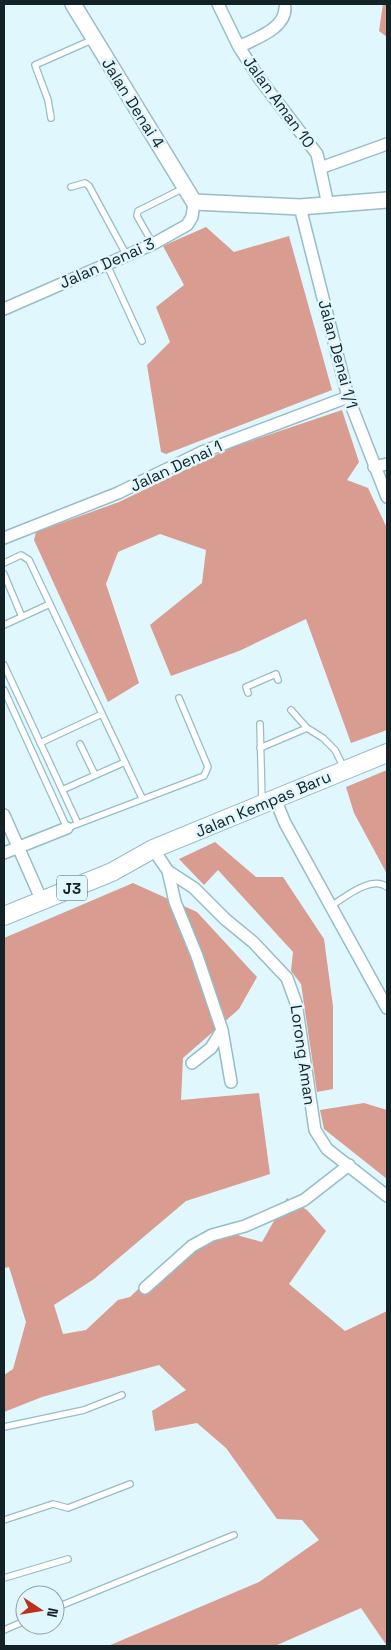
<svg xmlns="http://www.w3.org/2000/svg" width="391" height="1650" font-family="'Space Grotesk',sans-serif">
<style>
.forest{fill:#d99c90}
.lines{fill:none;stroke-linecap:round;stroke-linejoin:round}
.lane-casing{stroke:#97bdc7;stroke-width:8}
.street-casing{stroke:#97bdc7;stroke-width:14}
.secondary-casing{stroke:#97bdc7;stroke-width:18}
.primary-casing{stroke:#97bdc7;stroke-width:20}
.lane{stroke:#fff;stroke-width:5.5}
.street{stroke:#fff;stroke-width:11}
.secondary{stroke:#fff;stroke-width:15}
.primary{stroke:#fff;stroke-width:18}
.labels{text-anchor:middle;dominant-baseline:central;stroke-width:5;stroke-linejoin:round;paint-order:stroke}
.shield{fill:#e0f7fe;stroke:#506267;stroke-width:1}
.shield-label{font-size:15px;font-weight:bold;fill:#132226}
.street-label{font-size:16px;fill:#132226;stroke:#e0f7fe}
</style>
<rect width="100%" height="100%" fill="#e0f7fe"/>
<path class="forest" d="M383,4H387V37L379,31Z
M206,227L234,252L289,236L332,390L166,454L161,452L147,365L170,342L156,307L184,285L163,246Z
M342,410L359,462L347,480L368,488L387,528V730L351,743L306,619L239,651L171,676L150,625L202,583L206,550L160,534L118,552L106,584L139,683L108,702L34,540L36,532L119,502L230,448Z
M387,770V874L354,813L346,787Z
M215,842L256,877H283L324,939L333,1006V1089L317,1092L301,984L291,971L293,952L218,870L204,885L179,859Z
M133,883L197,912L257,977L239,1009L183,1058L181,1100L259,1093L270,1174L186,1201L94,1279L54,1305L63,1334L86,1330L118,1300L130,1297L172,1257L228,1227L240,1236L262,1242L287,1198L307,1210L326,1231L289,1284L345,1331L387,1311V1646L361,1608L275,1646H108L259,1582L319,1540L302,1520L277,1519L226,1448L197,1423L155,1431L152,1411L186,1390L159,1365L42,1397L4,1412V1375L13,1369L26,1322L9,1267L4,1268V938Z
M364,1103L387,1110V1179L324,1129L320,1110Z"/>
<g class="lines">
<defs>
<path id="lane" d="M51,118L48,100L35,65L94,39
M71,187L85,183L89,186L127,256
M153,244L137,216L138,211L184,188
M107,265L142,341
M4,563L21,555L29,560L142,798
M4,574L22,617
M4,625L50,604
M4,665L78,824
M4,690L67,828L204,776L208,767L179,698
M248,693L246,687L276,674L278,680
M291,710L307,728L323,738L335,750L344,768
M260,724L262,802
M40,743L102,714
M80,744L95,775
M260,748L307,728
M62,790L125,762
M331,906C345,897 372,875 387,887
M4,1427L84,1410L122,1395
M4,1520L53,1504L68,1508L130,1484
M4,1578L68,1559
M55,1608L234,1535
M4,1630L25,1621"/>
<path id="street" d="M218,4L239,47L259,78L317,154L328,205
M239,47C256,38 285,29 285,8
M320,168L387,144
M300,207L348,397L387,497
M4,309L153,244L187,225L192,217L194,202
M374,467L387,464
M4,538L118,493L202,452L348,397
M275,799L285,823L387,1008
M4,815L38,892
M153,849L168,871L194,888L225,919L253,942L287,978L296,1003L315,1130L327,1149L387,1196
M4,853L67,828
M168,871L175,902L197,956L222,1030L231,1082
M192,1063L211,1048L222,1030
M145,1288L192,1246L212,1235L245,1226L304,1200L349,1165"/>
<path id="secondary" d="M73,4L194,202L300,207L387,200"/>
<path id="primary" d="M4,916L112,872L153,849L387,753"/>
</defs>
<use href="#lane" class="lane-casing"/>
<use href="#street" class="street-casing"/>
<use href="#secondary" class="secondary-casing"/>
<use href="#primary" class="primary-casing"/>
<use href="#lane" class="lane"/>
<use href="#street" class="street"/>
<use href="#secondary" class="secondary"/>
<use href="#primary" class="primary"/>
</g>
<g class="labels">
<rect class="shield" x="57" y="875.5" width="30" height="25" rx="4"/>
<g class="shield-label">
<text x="72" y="888">J3</text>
</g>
<g class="street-label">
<text transform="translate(279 102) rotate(54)">Jalan Aman 10</text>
<text transform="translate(133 103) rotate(58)">Jalan Denai 4</text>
<text transform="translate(107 263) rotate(-24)">Jalan Denai 3</text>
<text transform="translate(338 354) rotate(75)">Jalan Denai 1/1</text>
<text transform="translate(176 466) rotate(-25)">Jalan Denai 1</text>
<text transform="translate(263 804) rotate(-23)">Jalan Kempas Baru</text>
<text transform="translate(303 1055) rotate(82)">Lorong Aman</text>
</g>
</g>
<rect width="391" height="1650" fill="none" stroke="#132226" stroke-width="10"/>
<g transform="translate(40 1610) rotate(102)"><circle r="24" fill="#e0f7fe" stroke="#8ea2a8"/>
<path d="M0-4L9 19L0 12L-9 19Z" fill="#bd301c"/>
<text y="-8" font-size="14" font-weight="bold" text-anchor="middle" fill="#132226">N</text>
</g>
</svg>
